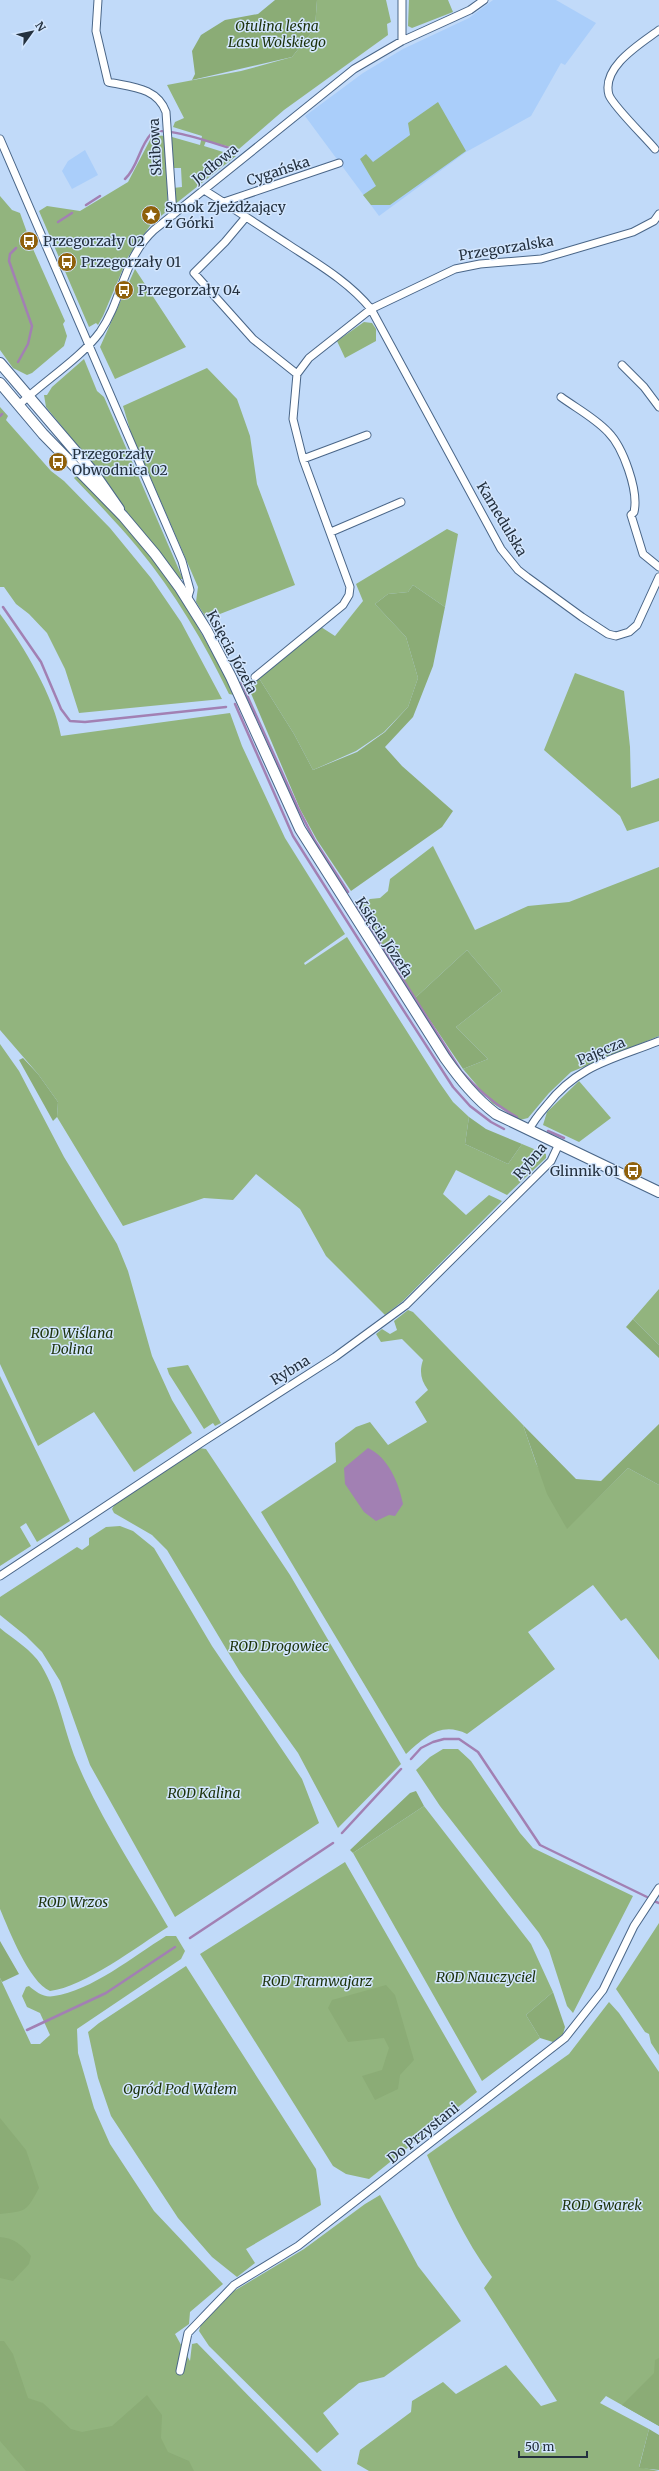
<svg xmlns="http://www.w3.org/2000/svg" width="659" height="2471" font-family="Merriweather,serif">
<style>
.built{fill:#aacefa}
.green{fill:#92b47e}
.forest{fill:#8bac76}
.water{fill:#a280b3}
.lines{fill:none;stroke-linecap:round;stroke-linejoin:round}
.stream{stroke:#a280b3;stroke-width:2.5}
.street-casing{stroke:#4a6688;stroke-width:9}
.secondary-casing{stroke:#4a6688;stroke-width:12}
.street{stroke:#fff;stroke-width:7}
.secondary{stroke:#fff;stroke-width:10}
.labels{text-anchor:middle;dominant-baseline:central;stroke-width:3;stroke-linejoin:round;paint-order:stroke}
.park-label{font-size:14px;font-style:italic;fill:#1c320b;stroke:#d3e6fe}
.street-label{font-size:14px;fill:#24313f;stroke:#d3e6fe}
.poi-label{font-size:14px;fill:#24313f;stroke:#d3e6fe;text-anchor:start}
</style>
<rect width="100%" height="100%" fill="#c1daf9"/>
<path class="built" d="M493,0H556L596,23L565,65L561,63L531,116L466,152L379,216L305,116L363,73L403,49L469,18Z
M85,150L98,175L72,189L62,171L68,161Z"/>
<path class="green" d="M317,0H386L391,22L387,24L388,35L284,110L239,149L206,141L204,146L236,156L174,205L173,188L182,187L181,168H172V137L200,145L202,136L173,127L175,122L184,118L167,85L241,71L292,57L315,28Z
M409,0H448L453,12L412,28L408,26Z
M438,102L466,151L390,205H371L363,195L376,186L360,159L366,154L373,162L410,135L408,123Z
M155,135L165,136L168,207L166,212L152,223L128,257L103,316L98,325L96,323L89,327L39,211L47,206L80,211L128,182L151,138Z
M0,196L12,210L20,213L33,249L65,321L63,324L67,336L64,346L32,373L27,375L13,368L0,350Z
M135,269L186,347L115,379L100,347Z
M364,322L372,323L376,329V341L345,358L337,341Z
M84,359L97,391L104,397L183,579H179L126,511L105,479L46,407L44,395H47L52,387Z
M207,368L237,399L250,436L257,484L295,585L207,619L196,602L198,587L131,433L123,406Z
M0,407L8,416L6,420L51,471L64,481L110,528L151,578L181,622L222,699L79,713L65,669L47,633L29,614L16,604L4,587H0Z
M76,476C145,534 195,615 234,695L229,694C204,642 175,593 138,548C118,524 96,501 74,478Z
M447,529L458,534L445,607L413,585L408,592L388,594L375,604L406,637L418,678L408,707L384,732L356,751L313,770L294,734L257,675L321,627L335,636L363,601L356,584Z
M0,614C24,647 54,696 61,736L230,713L242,746L285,838L345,934L304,963L305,965L347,937L439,1082L453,1102L469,1117L465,1144L508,1164L522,1144L546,1154V1158L507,1195L456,1170L443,1194L466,1215L489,1195L502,1201L403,1301L385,1315L326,1256L300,1209L256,1174L233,1200L204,1198L123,1226L57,1117L58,1102L38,1074L0,1030Z
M575,673L624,691L630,747L631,788L659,778V821L627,831L620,816L544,750Z
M433,846L475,930L528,906L569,902L659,867V1036L571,1072L549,1093L528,1118L520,1120L492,1103L463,1069L488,1059L456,1027L502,991L467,950L415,998L359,908L370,899L380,898L388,891L390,879Z
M0,1044L19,1071L64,1157L117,1244L128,1271L152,1356L172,1400L192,1433L134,1472L94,1412L38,1446L0,1364Z
M579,1081L611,1118L579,1142L543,1125L547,1112Z
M659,1289V1345L633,1319Z
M408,1310L413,1312L523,1425L536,1463L567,1528L628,1468L659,1485V1660L626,1618L621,1621L593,1585L528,1632L555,1669L467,1734C441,1721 425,1737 406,1754L261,1512L336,1462L335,1443L356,1427L370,1422L388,1445L427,1422L415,1402L428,1390C421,1380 419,1372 423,1360L402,1339L381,1342L376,1334L382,1329L390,1334L397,1330L394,1321Z
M188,1365L221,1423L215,1426L213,1423L204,1429L169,1374L167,1368Z
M0,1376L70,1521L37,1542L26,1523L20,1527L31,1546L0,1566Z
M199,1448L206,1449L290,1575L401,1764L338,1828L298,1753L240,1672L167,1550L152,1535L114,1513L112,1509L116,1502Z
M120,1526L133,1531L154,1548L212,1646L302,1779L319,1823L175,1917L90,1765L60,1681L42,1652L26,1636L0,1615V1597L77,1547L82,1550L89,1545V1538L106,1527Z
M0,1628C13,1639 32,1650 41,1665C60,1696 64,1734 79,1767C103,1823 138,1875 168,1927C138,1946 84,1987 50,1991C29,1982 9,1930 0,1909Z
M443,1749H458L471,1761L520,1833L533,1848L633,1896L573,2013L567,2006L549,1950L539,1933L440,1806L416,1770L430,1757Z
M424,1806L531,1944L553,1992L526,2015L540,2038L482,2081L353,1853Z
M345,1862L477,2092L369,2179L346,2174L333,2166L200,1954Z
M659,1923V2055L651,2043L649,2034L645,2032L616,1989Z
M166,1936H176L185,1951L181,1959L77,2029L78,2053L94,2108L110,2144L154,2211L223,2284L190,2312L189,2324L175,2334L190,2361L192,2344L197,2343L322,2471H0V1978L31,2044H40L50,2035L40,2013L27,2007L22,1996L26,1987L29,1986C36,1992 44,1998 54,1996C91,1991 134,1956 166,1936Z
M186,1966L316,2169L321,2205L246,2249L255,2263L237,2277L212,2257L178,2218L111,2116L98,2078L88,2032L99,2023Z
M609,2002L619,2013L659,2072V2426L606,2396L600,2403L649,2429L639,2467L659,2471H369L357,2464L360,2450L411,2412L412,2401L443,2382L456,2394L506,2365L541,2406L557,2401L484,2288L492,2277C464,2239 446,2198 427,2155L569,2054Z
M380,2195L418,2266L461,2321L384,2377L359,2383L323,2413L339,2434L317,2453L209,2346L199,2331L201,2324L234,2291L304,2249L365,2204Z"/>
<path class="forest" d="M275,0H317L315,28L292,57L192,80L195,74L192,51L201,35L225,20L258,14Z
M413,585L445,607L433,666L413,717L385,747L402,766L453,811L442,827L351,891L317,840L300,809L247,684L257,675L294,734L313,770L357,752L385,732L408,707L418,678L406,637L375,604L388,594L408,592Z
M467,950L502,991L456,1027L488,1059L463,1069L415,998Z
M23,1058L38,1074L58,1102L57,1117L53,1121L19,1060Z
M469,1117L486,1129L522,1144L508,1164L465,1144Z
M633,1319L659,1345V1358L626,1327Z
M659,1424V1485L628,1468L567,1529L547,1494L523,1425L576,1479L601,1481Z
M416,1791L424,1806L353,1853L350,1850L410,1793Z
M0,1941L19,1974L2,1982L0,1978Z
M386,1985L395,1995L414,2060L400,2075L398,2089L375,2100L362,2076L382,2070L389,2048L384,2038L348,2042L328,2008L332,2000Z
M553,1992L565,2027L563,2034L553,2042L540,2038L526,2015Z
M0,2118L26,2150L39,2188C26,2212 27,2211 0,2214Z
M0,2237C14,2238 22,2245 31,2256L29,2264L13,2281L0,2278Z
M0,2341H4L13,2354L28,2398L43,2403L71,2429L82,2432L112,2426L147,2395L162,2415L161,2438L168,2452L189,2461L194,2471H26L0,2441Z
M659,2358V2426L622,2405L654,2373L655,2360Z
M649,2429L659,2435V2470L639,2468Z"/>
<path class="water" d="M368,1448C388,1457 399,1483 403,1504L395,1516L389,1515L376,1521L364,1512L345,1484L344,1468Z"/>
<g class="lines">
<path class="stream" d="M125,179C138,167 139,147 151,134C161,123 224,147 239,151
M86,205L100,196
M58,222L72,213
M16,248L10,254L9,261L32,326L28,344L18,362
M0,416L2,414
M3,607L41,662L61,709L70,721L85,722L226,707
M241,682L298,808L315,841L348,892
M235,704L293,836L402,1008L453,1087L470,1106L491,1122L504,1129
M357,907L461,1071C478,1090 495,1105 517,1117
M548,1131L564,1138
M411,1759L421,1748L433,1742L444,1739H459L478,1752L540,1845L647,1897
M342,1833L401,1769
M654,1901L659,1903
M190,1938L333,1843
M27,2030L106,1993L175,1947"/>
<defs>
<path id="street" d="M98,0L96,31L108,82C131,87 157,87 166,112L173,215
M402,0V41
M0,139L182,561L190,590L187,600
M655,149C646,138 613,106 609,95C601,67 640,44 659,30
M204,190C233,208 261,227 289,245C318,264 349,282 371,309L501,549L518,570L527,577L582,617L608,634L616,636L629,632L637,625L659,577
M224,202L339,163
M246,217L225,242L194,273L253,339L297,374
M622,365L644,387L659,407
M561,397C576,408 595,418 608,432C623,447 639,491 634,512L631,515L643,554L659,567
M19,405C43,382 81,358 100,332C123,299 122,260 154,230L354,69L402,41L470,10L484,0
M303,459L367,435
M331,532L401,502
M255,677L343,605L349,595L350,587L303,459L293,419L297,374L309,358L371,309L455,269L480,264L541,259L633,232L654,221L659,214
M529,1130C533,1121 540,1113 547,1105C578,1065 614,1059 659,1041
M0,1576L204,1441L335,1357L406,1305L551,1161L559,1144
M180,2371L188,2333L234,2285L298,2246L565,2038L603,1990L634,1926L659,1888"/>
<path id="secondary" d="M0,363L94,473L119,509
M0,383L43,434L123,516L155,554L180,588L207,631L231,677L300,829L445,1058C460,1079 475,1098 496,1114L659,1192"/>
</defs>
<use href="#street" class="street-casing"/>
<use href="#secondary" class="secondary-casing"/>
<use href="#street" class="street"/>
<use href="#secondary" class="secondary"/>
</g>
<defs>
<symbol id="sight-disc" viewBox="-11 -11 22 22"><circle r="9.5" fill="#8f600b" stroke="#d3e6fe"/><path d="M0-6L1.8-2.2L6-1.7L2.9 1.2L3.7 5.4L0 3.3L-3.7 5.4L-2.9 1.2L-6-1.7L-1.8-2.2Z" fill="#fff"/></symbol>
<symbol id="bus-disc" viewBox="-11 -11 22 22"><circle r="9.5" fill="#8f600b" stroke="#d3e6fe"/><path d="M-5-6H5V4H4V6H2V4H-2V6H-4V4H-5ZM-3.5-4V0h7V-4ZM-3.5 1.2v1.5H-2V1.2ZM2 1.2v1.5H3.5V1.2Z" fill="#fff"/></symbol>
</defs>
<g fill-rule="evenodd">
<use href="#sight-disc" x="140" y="204" width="22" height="22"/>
<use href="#bus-disc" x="18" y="230" width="22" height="22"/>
<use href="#bus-disc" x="56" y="251" width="22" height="22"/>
<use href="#bus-disc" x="113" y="279" width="22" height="22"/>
<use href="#bus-disc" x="47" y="451" width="22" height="22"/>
<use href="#bus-disc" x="622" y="1160" width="22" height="22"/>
</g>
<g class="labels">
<g class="park-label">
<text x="277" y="26">Otulina leśna<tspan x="277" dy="16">Lasu Wolskiego</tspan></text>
<text x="72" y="1333">ROD Wiślana<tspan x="72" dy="16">Dolina</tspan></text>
<text x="279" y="1646">ROD Drogowiec</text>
<text x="204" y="1793">ROD Kalina</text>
<text x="73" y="1902">ROD Wrzos</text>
<text x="486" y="1977">ROD Nauczyciel</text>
<text x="317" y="1981">ROD Tramwajarz</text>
<text x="180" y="2089">Ogród Pod Wałem</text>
<text x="602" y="2205">ROD Gwarek</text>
</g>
<g class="street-label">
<text transform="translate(155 147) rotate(-93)">Skibowa</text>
<text transform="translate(215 164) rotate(-39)">Jodłowa</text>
<text transform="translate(278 171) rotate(-18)">Cygańska</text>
<text transform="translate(506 248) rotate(-9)">Przegorzalska</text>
<text transform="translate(502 519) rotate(59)">Kamedulska</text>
<text transform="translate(232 652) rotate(62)">Księcia Józefa</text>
<text transform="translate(384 937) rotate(57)">Księcia Józefa</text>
<text transform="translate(601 1051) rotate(-23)">Pajęcza</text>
<text transform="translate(530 1161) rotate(-50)">Rybna</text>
<text transform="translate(290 1370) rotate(-32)">Rybna</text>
<text transform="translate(423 2133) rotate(-39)">Do Przystani</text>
</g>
<g class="poi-label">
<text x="165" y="207">Smok Zjeżdżający<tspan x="165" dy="16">z Górki</tspan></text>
<text x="43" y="241">Przegorzały 02</text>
<text x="81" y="262">Przegorzały 01</text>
<text x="138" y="290">Przegorzały 04</text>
<text x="72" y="454">Przegorzały<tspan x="72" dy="16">Obwodnica 02</tspan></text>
<text x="619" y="1171" text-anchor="end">Glinnik 01</text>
</g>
</g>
<g transform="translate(32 32) rotate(57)" stroke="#d3e6fe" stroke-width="3" paint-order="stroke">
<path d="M0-3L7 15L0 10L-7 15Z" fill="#24313f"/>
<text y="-6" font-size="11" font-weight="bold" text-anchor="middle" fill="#24313f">N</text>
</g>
<path d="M519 2451v6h68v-6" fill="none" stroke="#24313f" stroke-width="2"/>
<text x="525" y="2451" font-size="12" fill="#24313f" stroke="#d3e6fe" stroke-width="3" paint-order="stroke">50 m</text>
</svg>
